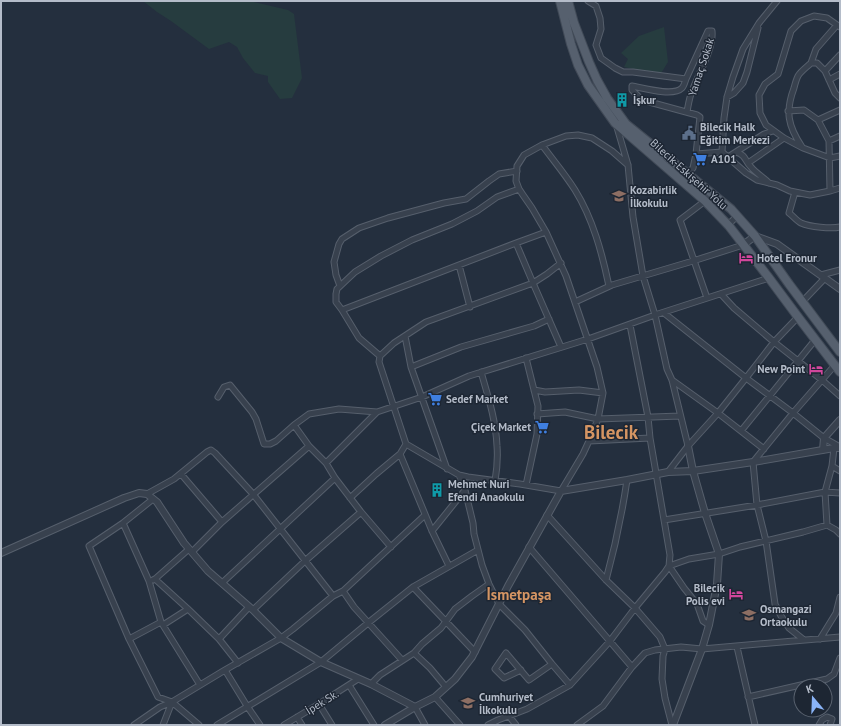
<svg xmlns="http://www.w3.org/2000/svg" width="841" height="726" font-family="'PT Sans',sans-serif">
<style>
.green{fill:#263c3f}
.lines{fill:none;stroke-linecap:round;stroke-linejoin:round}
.minor-casing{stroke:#565f6c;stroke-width:7}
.tertiary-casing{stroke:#565f6c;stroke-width:8}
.primary-casing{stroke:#414a57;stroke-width:10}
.minor{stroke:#38414e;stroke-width:5}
.tertiary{stroke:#38414e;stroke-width:6}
.primary{stroke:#56606e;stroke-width:8}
.labels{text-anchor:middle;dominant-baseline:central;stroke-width:3;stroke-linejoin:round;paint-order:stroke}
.street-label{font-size:11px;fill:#b4bcc9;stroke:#1d2633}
.poi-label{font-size:11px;font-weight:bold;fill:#b4bcc9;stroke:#1d2633;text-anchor:start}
.district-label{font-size:15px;font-weight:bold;fill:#d59563;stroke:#1d2633}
.town-label{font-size:19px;font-weight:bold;fill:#d59563;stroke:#1d2633}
</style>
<rect width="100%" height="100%" fill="#242f3e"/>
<path class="green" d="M143,1H250L288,10L294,14L302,78L292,98L280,99L268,82V76L255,73L243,58L237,47L229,42L209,49L171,21L157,12Z
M664,27L668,62L660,75L624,67L628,59L621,53L639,36Z"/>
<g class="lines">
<defs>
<path id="minor" d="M588,1L596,6L600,18L601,29L596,45L601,58L615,68L623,72H633L686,79C685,82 684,86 682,88C673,97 643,88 632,86V90L642,100L697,115L700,117L696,154
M840,27L827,18L814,16L801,21L791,31L778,74L765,84L759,95L760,113L766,125L784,138L803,148L830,158L840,156
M811,63L816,49L837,25
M825,71L840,55
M686,79L708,31H712C714,49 697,76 691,94C689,100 688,106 687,112
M829,80L840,74
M727,97L734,93L743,83L747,72L758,28
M788,111L804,110L818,120L829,141L830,191
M818,120L840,110
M616,124L628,165L633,217L643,276L655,315L667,369L672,380L688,446
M829,141L840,136
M542,145C553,160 565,174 575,190C593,219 602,253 609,286
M802,147C788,126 785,112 794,88C795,84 796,80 798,76C801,71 807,67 811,63H817L825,71L835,93L840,98
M722,152L724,118L727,97L733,77L743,49L759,23L777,1
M736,152C747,156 744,160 751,167C756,173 763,177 769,183
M728,157L764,134L773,131
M748,163L784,138
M687,174L693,168L696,154L722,152L746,173L757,180L777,185L790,191L810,195L830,191L840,188
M795,192L789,213C793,216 797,221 801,223C810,227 831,229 840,227
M705,201L680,220L707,298
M728,225L737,216
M516,243L533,283L561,347
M459,265L470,307
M821,275L840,270
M340,286L336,275L334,262L339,244L342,239L359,228L388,218L444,203L466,199L489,181L499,174L517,171
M721,294L734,308L774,342L822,380L840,396
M575,302L612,285L693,261L743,245
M802,302L825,278
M342,310L516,243L546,232
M664,313L746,378L793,413L824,438L840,447
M405,336L411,367L447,469
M380,356L359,338L342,310L336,302V294L337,289L355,272L381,256L412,240L452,224L477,211L497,197L519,189
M411,367L461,347L534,326L549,319
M481,372C488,396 496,421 497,446C498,458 497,469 495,481
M672,380L718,413L764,449
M534,390L545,392L579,390L603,393
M218,397L224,387L230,385L252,412L256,419L264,444H270L276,441L294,425L309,414L339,409L377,412
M537,414L565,412L598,419L680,416
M294,425L309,446L326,463L335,478L361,512L391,547
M741,431L815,340
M589,441L650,438
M406,444L459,475L468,477L520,484L561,491L583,454L589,441L598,419L603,393L597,367L566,276L546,232L532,208L523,195L519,189L516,181L517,166L524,155L542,145L566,136L578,135L592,138L612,151L628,165
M400,454L432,531L449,566
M326,463L377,412L422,397L469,376L588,339L655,315L769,278
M832,466L840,471
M668,472L688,446L718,413L746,378L774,342L798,317
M181,474L222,522
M459,475L465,490L473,523L474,534L482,565L489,584L499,604L525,630L552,664L570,685
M526,485L537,434L538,406L526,358
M147,494L174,479L207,452L211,450L215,453L253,494L333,596
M350,498L376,474L400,454L406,444L379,362L380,356L394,343L426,322L533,283L547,274L561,263
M153,499L123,523L89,546L129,639L158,697L172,702L199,725
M547,515L606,580L635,608L660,637L665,649L663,656L662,679L665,698L672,725
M664,520L757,505L825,492L840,493
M123,523L149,581L161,622L200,685
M827,525L825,492L832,466L834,448
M432,531L465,490
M529,547L632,667
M192,552L222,522L309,446
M155,579L188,609L219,639L238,663
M153,580L155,579L189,549
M606,580C615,547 622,514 627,480
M222,583L335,478
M413,587L475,652
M343,591L354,607L402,660
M253,610L306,560L361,512
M163,625L188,609
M709,625L703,621L697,604L684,588L669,566L689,559L719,554L740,547L803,532L827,525L836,530L840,534
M129,639L161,622
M219,639L249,607
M820,639L836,613L840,597
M804,640L789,628L781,616L775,604L766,541L757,505L753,462L793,413L835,365
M737,647L755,725
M414,653L430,668L446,687
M225,670L247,706L260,725
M521,670L504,678L495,669L506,653L529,680L552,664
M371,684L380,675L414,653L422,644L441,628L455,609L472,596L489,584
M349,685L374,725
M435,697L460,725
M748,697L827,679L834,674L840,658
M319,704L332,725
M415,707L425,725
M509,716L516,725
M297,717L302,725
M134,725L160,707L172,702L225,670L281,638L293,629L333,596L343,591L425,515
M163,725L172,702
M217,725L321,662L368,623L413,587L478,550
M284,725L319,704L358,679
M488,725L498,720L527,709L570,685L610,641L635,608L665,572L669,566L670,555L650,438L648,417L630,325
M577,725L603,706L632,667L645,653L655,650L681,647L702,649L840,637
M819,725L822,720L827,717L832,719L830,725"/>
<path id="tertiary" d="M743,245L755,236L777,244L840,289
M823,450L824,438L840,420
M1,553L124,498L139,493L147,494L157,502L184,543L208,571L253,610L281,638L321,662L371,684L415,707
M385,725L415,707L435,697L455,679L472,657L508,586L561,491L627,480L668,472L693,471L753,462L834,448H840
M673,725L702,649L709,625L717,584L719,554L705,513L693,471L688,446"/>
<path id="primary" d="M560,1L571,44L578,65L588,85L615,123L705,201L729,226L769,278L798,317L840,372
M568,1L574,23L589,62L597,80L607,98L626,124L731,209L755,236L789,284L840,352"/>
</defs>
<use href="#minor" class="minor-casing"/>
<use href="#tertiary" class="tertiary-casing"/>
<use href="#primary" class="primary-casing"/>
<use href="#minor" class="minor"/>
<use href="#tertiary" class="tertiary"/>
<use href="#primary" class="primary"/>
</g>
<defs>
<symbol id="building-bare" viewBox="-9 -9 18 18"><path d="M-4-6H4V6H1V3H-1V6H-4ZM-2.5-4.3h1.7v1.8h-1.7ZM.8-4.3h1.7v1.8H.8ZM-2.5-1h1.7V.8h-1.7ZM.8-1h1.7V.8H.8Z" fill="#0f9aa8" stroke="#1d2633" stroke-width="2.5" paint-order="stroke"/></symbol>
<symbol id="civic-bare" viewBox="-9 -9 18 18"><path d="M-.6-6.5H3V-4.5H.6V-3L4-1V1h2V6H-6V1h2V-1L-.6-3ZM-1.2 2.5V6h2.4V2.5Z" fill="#5c6f8a" stroke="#1d2633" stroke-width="2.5" paint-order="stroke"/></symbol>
<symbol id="supermarket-bare" viewBox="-9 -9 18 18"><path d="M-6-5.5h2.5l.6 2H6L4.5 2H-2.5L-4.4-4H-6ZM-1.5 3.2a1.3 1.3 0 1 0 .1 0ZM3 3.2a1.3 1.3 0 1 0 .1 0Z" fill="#3f7fe0" stroke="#1d2633" stroke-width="2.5" paint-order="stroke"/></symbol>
<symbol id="school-bare" viewBox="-9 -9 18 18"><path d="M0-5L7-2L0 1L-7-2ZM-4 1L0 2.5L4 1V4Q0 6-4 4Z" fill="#8d6e63" stroke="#1d2633" stroke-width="2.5" paint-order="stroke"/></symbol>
<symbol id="hotel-bare" viewBox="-9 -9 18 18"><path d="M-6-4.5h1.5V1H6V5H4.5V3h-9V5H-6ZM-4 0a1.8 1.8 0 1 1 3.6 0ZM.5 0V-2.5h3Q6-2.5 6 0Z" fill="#d1479c" stroke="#1d2633" stroke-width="2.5" paint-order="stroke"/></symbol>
</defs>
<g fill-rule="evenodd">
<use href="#building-bare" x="612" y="90" width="20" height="20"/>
<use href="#civic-bare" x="679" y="123" width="20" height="20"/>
<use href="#supermarket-bare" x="690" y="149" width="20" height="20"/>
<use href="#school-bare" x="609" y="186" width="20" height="20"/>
<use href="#hotel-bare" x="736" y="248" width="20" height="20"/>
<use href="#hotel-bare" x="806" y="359" width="20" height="20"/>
<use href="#supermarket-bare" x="425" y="389" width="20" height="20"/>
<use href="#supermarket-bare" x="532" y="417" width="20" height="20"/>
<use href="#building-bare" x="427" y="480" width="20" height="20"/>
<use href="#hotel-bare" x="726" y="584" width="20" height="20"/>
<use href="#school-bare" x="739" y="605" width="20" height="20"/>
<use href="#school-bare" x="458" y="693" width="20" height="20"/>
</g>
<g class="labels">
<g class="street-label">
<text transform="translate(701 67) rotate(-72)">Yamaç Sokak</text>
<text transform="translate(689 174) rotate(42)">Bilecik-Eskişehir Yolu</text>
<text transform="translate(322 702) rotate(-32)">İpek Sk.</text>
</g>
<g class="poi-label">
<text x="633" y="100">İşkur</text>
<text x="700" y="127">Bilecik Halk<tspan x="700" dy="13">Eğitim Merkezi</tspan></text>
<text x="711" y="159">A101</text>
<text x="630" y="190">Kozabirlik<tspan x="630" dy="13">İlkokulu</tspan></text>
<text x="757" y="258">Hotel Eronur</text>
<text x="805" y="369" text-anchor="end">New Point</text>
<text x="446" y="399">Sedef Market</text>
<text x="531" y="427" text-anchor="end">Çiçek Market</text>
<text x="448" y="484">Mehmet Nuri<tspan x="448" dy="13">Efendi Anaokulu</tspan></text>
<text x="725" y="588" text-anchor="end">Bilecik<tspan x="725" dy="13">Polis evi</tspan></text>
<text x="760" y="609">Osmangazi<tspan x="760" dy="13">Ortaokulu</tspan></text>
<text x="479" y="697">Cumhuriyet<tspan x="479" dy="13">İlkokulu</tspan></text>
</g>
<g class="district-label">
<text x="519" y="594">İsmetpaşa</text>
</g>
<g class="town-label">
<text x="611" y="432">Bilecik</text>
</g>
</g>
<rect width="841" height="726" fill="none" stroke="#b4bcc9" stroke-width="4"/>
<g transform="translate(813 698) rotate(341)"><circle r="19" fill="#1d2633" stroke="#59626f"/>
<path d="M0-3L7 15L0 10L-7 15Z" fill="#8ab4f8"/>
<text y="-6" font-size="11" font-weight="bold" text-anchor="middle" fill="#b4bcc9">K</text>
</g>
</svg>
